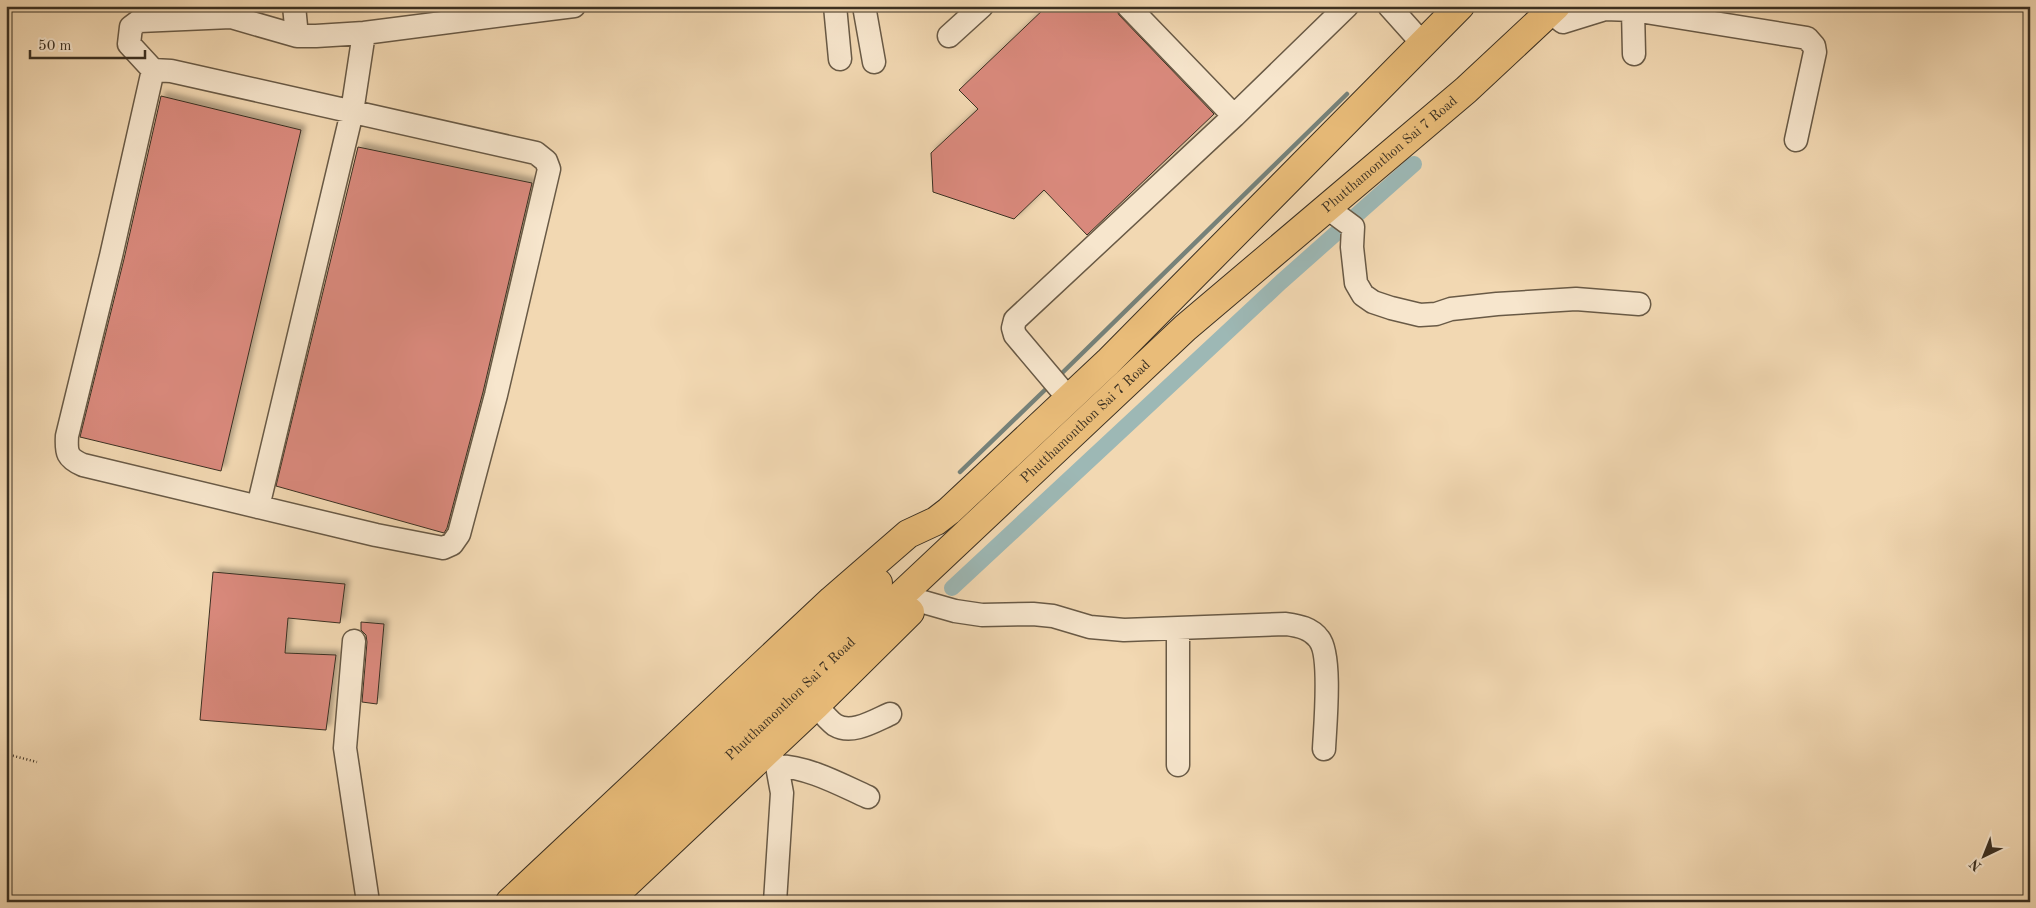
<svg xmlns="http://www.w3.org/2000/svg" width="2036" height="908" font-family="'Old Standard TT',serif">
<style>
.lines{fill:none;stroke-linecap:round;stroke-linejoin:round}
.stream{stroke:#76827a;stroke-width:4.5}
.canal{stroke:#9db8b5;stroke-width:16}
.building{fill:#d9897c;stroke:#3b3022;filter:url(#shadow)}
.minor-casing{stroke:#695a46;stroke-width:25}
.major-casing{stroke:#3b3022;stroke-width:30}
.path{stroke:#3b3022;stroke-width:2.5;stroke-dasharray:1 2.5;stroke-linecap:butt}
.minor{stroke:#f7e6cd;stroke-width:22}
.major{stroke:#e9bc79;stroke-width:28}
.labels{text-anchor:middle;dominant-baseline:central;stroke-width:5;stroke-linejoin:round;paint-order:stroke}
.street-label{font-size:14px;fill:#3b3022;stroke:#f7e6cd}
</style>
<defs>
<filter id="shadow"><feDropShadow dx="4.5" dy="-4.5" stdDeviation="2.5" flood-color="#0004"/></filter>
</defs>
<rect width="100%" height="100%" fill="#f2d8b2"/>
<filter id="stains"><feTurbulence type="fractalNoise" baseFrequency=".004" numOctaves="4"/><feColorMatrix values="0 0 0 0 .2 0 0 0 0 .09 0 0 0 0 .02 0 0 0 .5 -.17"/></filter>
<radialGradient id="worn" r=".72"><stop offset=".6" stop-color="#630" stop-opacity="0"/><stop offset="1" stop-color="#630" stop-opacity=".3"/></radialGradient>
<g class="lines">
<path class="stream" d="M1058,377L1347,94
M960,472L1049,386"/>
<path class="canal" d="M952,588L1281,282L1414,164"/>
</g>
<path class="building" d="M1047,6H1115L1119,15L1214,114L1087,235L1044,190L1014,219L933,192L931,153L978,109L959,90Z
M161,96L301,130L221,471L80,437L124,259Z
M358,147L532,183L483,392L447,528L444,533L276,486Z
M213,572L345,584L340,623L288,618L285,653L336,655L326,730L200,720Z
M361,622L384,624L377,704L362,702L367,642L366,635L361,630Z"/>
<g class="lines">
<defs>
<path id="minor" d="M294,6L297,36
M835,6L840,59
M864,6L874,62
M1128,6L1234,116L1347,6
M1389,6L1423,44
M1633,10L1634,54
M1550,12L1563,22L1605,9L1633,10L1807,38L1814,46L1815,52L1796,140
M949,36L982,6
M153,70L171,71L536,153L546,161L549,169L496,395L459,534L452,544L443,548L376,535L83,465C67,458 66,453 67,436L111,256Z
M153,70L129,44L131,27L139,21L231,17L297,36H316L364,33L574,6
M1326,207L1353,227L1352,247L1356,283L1363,295L1373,302L1391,308L1420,315L1436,314L1451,309L1497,304L1576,299L1639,304
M1069,399L1015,335L1013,328L1015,320L1234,116
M258,507L352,112L364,33
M920,601L955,611L982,615L1033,614L1053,616L1090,627L1124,630L1286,624C1299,626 1311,628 1319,639C1332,655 1325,727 1324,749
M354,641L345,748L368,902
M816,705C821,711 828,720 835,725C852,735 874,721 890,714
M767,751L777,766L782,793L775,902
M1178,765V628
M777,766C809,767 839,784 868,797"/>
<g id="major">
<path d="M510,902L832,600L908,534L936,521L949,511L1108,362L1460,6"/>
<path d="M544,902L878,583"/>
<path id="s1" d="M575,902L1185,328L1466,90L1556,6"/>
<path d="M607,902L816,705L910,612"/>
</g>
</defs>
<use href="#minor" class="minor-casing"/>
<use href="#major" class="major-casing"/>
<path class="path" d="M6,754L37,762"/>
<use href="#minor" class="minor"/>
<use href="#major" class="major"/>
</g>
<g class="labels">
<g class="street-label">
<text stroke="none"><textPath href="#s1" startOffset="1106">Phutthamonthon Sai 7 Road</textPath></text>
<text stroke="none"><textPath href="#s1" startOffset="701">Phutthamonthon Sai 7 Road</textPath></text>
<text stroke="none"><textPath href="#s1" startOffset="296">Phutthamonthon Sai 7 Road</textPath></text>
</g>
</g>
<rect width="2036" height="908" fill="none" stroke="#f2d8b2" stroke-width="25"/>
<rect x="8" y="8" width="2021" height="893" fill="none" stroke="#3b3022" stroke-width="2.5"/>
<rect x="12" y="12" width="2011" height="883" fill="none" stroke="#3b3022"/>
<g transform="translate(1984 856) rotate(223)" stroke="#f7e6cd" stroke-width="4" paint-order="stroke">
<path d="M0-4L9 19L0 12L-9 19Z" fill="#3b3022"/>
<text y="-8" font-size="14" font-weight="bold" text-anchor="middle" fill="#3b3022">N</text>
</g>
<path d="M30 50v8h115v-8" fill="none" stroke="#3b3022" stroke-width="2.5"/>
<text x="38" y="50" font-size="15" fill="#3b3022" stroke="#f7e6cd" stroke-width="4" paint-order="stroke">50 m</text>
<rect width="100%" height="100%" filter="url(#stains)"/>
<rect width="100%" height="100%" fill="url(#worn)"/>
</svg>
